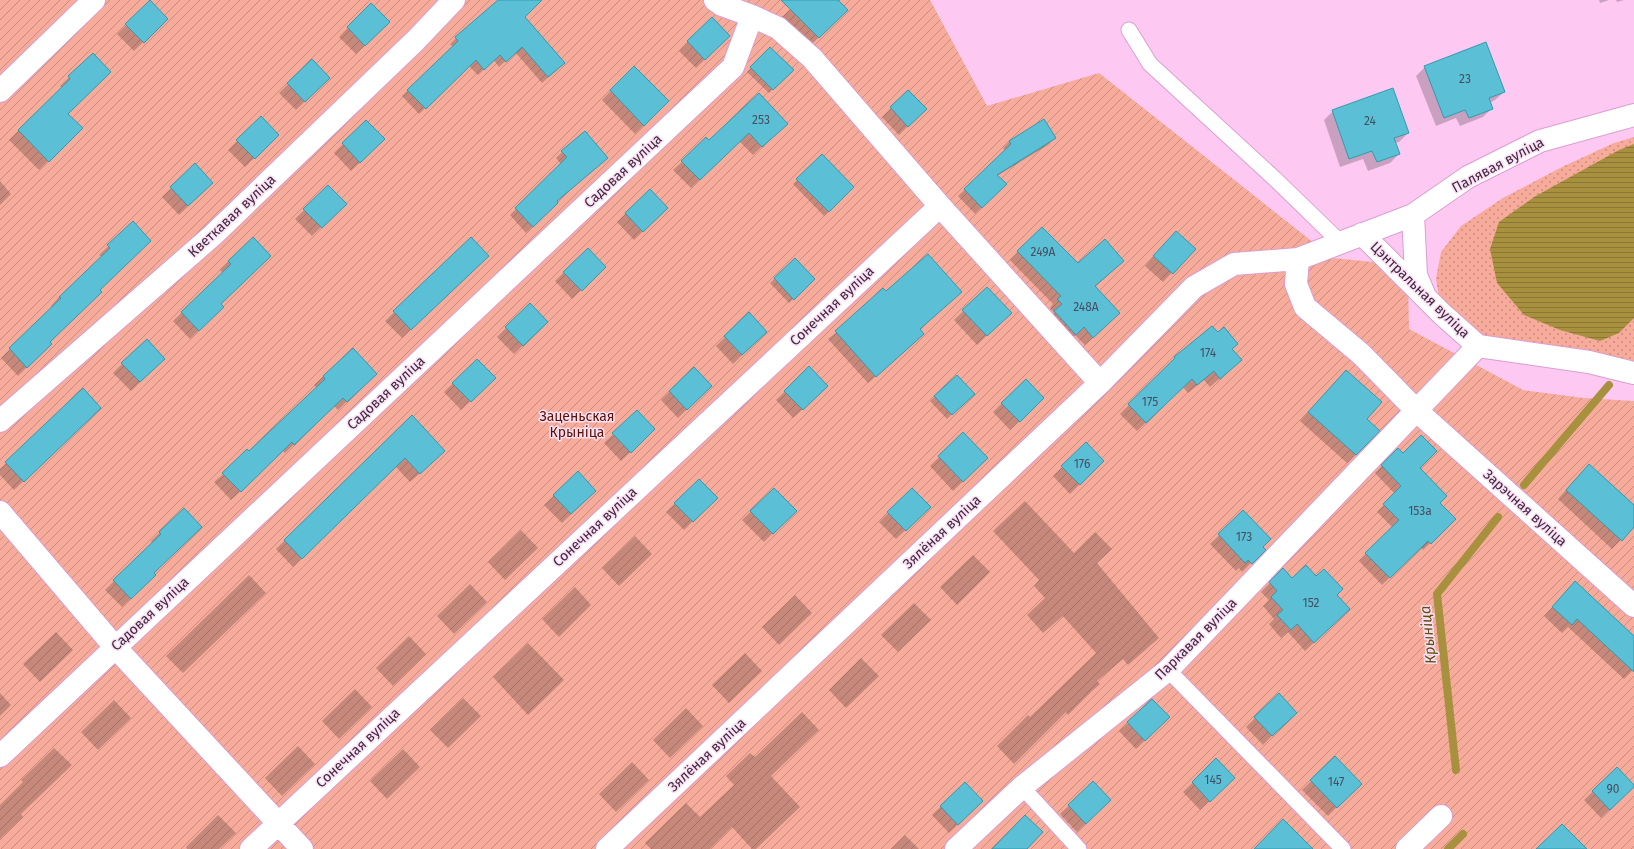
<svg xmlns="http://www.w3.org/2000/svg" width="1634" height="849" font-family="'Fira Sans',sans-serif">
<style>
.grass{fill:url(#grass-dots)}
.garden{fill:url(#garden-furrows)}
.water{fill:url(#water-rules)}
.shadow{fill:#0003}
.lines{fill:none;stroke-linecap:round;stroke-linejoin:round}
.stream{stroke:#a8913e;stroke-width:8}
.building{fill:#5bc0d5;stroke:#2f9baf}
.service-casing{stroke:#db9ed0;stroke-width:17}
.minor-casing{stroke:#db9ed0;stroke-width:24}
.service{stroke:#fff;stroke-width:15}
.minor{stroke:#fff;stroke-width:22}
.labels{text-anchor:middle;dominant-baseline:central;stroke-width:3;stroke-linejoin:round;paint-order:stroke}
.number-label{font-size:12px;fill:#474e62}
.street-label{font-size:14px;fill:#40283c;stroke:#fae0f5}
.park-label{font-size:14px;fill:#5c1203;stroke:#fae0f5}
.water-label{font-size:15px;font-style:italic;fill:#604f0f;stroke:#fae0f5}
</style>
<defs>
<pattern id="grass-dots" width="8" height="8" patternUnits="userSpaceOnUse"><rect width="8" height="8" fill="#f7ab9a"/><path d="M2 2h.1M6 6h.1" fill="none" stroke="#c98b7f" stroke-width="1.8" stroke-linecap="round"/></pattern>
<pattern id="garden-furrows" width="10" height="10" patternUnits="userSpaceOnUse"><rect width="10" height="10" fill="#f7ab9a"/><path d="M-1 1l2-2M0 10L10 0M9 11l2-2" fill="none" stroke="#c98b7f"/></pattern>
<pattern id="water-rules" width="6" height="5" patternUnits="userSpaceOnUse"><rect width="6" height="5" fill="#a8913e"/><path d="M0 2.5h6" fill="none" stroke="#8a7635"/></pattern>
</defs>
<rect width="100%" height="100%" fill="#fdc9f2"/>
<path class="grass" d="M1634,137V373L1478,346L1442,314L1436,279L1441,252L1461,226L1503,198L1562,167L1614,143Z"/>
<path class="garden" d="M0,0H930L987,106L1099,73L1333,258L1383,263L1408,285L1409,329L1523,390L1584,398L1634,401V849H0Z"/>
<path class="water" d="M1634,144V318L1619,333L1600,341L1560,330L1524,315L1497,283L1490,249L1499,222L1534,197L1619,150Z"/>
<path class="shadow" d="M505,0H541L524,17L558,69L542,83L515,52L499,67L494,60L478,75L469,66L419,114L402,96L453,47L450,44L456,38Z
M800,0H836L846,10L809,47L781,18Z
M1599,0H1609L1600,3Z
M1616,0H1624L1617,2Z
M150,2L167,19L134,51L117,34Z
M371,4L380,31L356,54L339,37Z
M712,18L729,36L696,68L679,51Z
M770,48L792,70L769,93L747,72Z
M93,54L67,114L81,128L39,170L9,140L62,88L60,86Z
M312,61L329,78L296,110L279,93Z
M634,67L668,101L635,134L602,100Z
M1425,67L1504,92L1495,100L1489,103L1492,108L1483,117L1460,126L1456,118L1436,126L1416,76Z
M908,91L916,118L899,135L882,117Z
M759,94L777,132L753,155L739,141L691,188L673,170L682,162L709,141Z
M1333,111L1408,133L1399,142L1395,143L1399,154L1390,163L1368,171L1363,159L1340,167L1324,120Z
M261,118L278,135L245,167L228,150Z
M366,121L384,139L351,171L334,153Z
M1055,138L1048,145L997,176L1005,184L975,214L958,196L1005,151L1003,148L1010,141Z
M562,152L607,158L556,202L557,203L526,233L510,215L561,164L556,158Z
M822,156L853,187L824,216L793,184Z
M195,165L212,183L179,215L162,197Z
M0,181L11,194L0,205Z
M650,190L667,208L634,240L617,222Z
M345,204L312,236L295,219L304,210Z
M133,223L99,290L49,342L50,344L18,376L1,358L52,308L51,306L59,297L102,257L99,255Z
M1042,228L1078,265L1123,261L1095,287L1110,322L1085,345L1075,335L1068,342L1047,320L1054,313L1050,308L1053,304L1010,260Z
M253,238L220,304L222,307L190,339L173,321L223,273L220,270Z
M471,239L479,265L402,338L385,321Z
M1167,241L1194,249L1163,282L1145,266Z
M588,249L605,267L572,299L555,281Z
M795,260L814,279L789,303L770,283Z
M987,288L1010,313L977,345L954,320Z
M886,293L919,330L915,341L868,383L828,339Z
M530,304L538,331L514,354L497,337Z
M749,314L766,332L733,364L716,346Z
M1212,327L1241,360L1210,387L1204,380L1188,393L1183,387L1137,431L1120,414L1175,358Z
M353,349L367,382L338,410L334,406L285,453L283,451L231,500L214,482L249,452L317,388L314,385Z
M164,359L131,391L113,373L122,364Z
M477,360L494,378L461,410L444,392Z
M694,368L711,386L678,418L661,400Z
M809,368L818,395L793,418L776,400Z
M1346,371L1366,419L1356,454L1347,463L1300,421Z
M957,376L973,394L947,419L930,401Z
M83,390L91,417L14,490L0,475V469Z
M1043,398L1010,430L993,412L1002,403Z
M637,411L654,429L621,461L604,443Z
M412,417L435,460L410,482L395,466L293,567L276,549Z
M963,434L978,467L953,491L930,466Z
M1086,444L1103,461L1070,494L1053,476Z
M1398,449L1418,468L1439,503L1455,519L1423,550L1421,547L1382,585L1359,561L1393,528L1377,512L1395,494L1375,473Z
M578,473L595,491L562,523L544,505Z
M1580,474L1634,506V526L1612,549L1558,499Z
M699,480L716,498L684,530L666,512Z
M774,489L795,511L764,542L742,520Z
M912,490L920,516L896,539L879,522Z
M1025,501L1074,553L1095,532L1112,549L1097,563L1159,638L1128,665L1123,659L1097,681L1100,684L1092,691L1068,715L1066,712L1014,764L997,746L1028,715L1030,717L1096,653L1063,616L1043,633L1027,615L1045,598L1034,586L1039,580L993,531Z
M184,509L153,573L146,584L122,607L105,590L152,543L151,541Z
M1243,512L1264,550L1242,572L1239,568L1236,571L1210,544Z
M521,530L538,548L505,580L488,562Z
M635,536L652,554L619,586L602,568Z
M973,555L990,572L957,605L940,587Z
M1283,570L1292,580L1335,595L1340,618L1305,651L1288,632L1281,638L1269,624L1274,619L1263,606L1269,600L1261,592Z
M249,575L266,593L183,673L166,656Z
M470,584L487,602L454,634L437,616Z
M575,587L591,605L559,637L542,619Z
M1567,591L1634,637V669L1624,679L1568,627L1562,633L1544,616Z
M795,595L812,613L779,645L762,627Z
M914,603L931,620L898,652L881,635Z
M56,632L73,650L40,682L23,664Z
M409,636L426,654L393,686L376,668Z
M528,643L564,680L528,715L493,677Z
M745,653L762,671L729,703L712,685Z
M861,658L879,676L846,708L829,690Z
M355,689L372,707L339,739L322,721Z
M0,693L11,705L0,716Z
M1278,695L1295,712L1263,745L1246,727Z
M463,698L481,716L448,748L430,730Z
M114,700L131,718L98,750L81,732Z
M686,708L703,726L670,758L653,740Z
M802,712L819,730L771,776L800,807L756,849H752L732,827L710,849H651L645,843L686,803L700,817L734,785L726,776L750,753L755,757Z
M1169,717L1136,749L1119,731L1128,723Z
M298,746L315,764L282,796L265,778Z
M54,748L72,765L21,814L23,817L0,839V805L23,782L21,780Z
M403,749L420,767L387,799L370,781Z
M1335,758L1360,784L1328,816L1302,790Z
M1216,760L1225,786L1200,810L1183,792Z
M632,762L649,780L616,812L599,794Z
M1617,768L1634,786L1601,818L1584,800Z
M1093,782L1110,800L1077,832L1060,814Z
M965,783L973,810L949,833L932,815Z
M218,815L236,833L219,849H187L186,847Z
M905,835L919,849H891Z"/>
<g class="lines">
<path class="stream" d="M1524,485L1609,385
M1456,770L1437,594L1498,517
M1448,849L1463,834"/>
</g>
<path class="building" d="M150,0L168,19L144,43L125,24Z
M498,0H542L525,17L565,63L548,77L522,47L506,62L500,55L484,70L476,60L426,109L407,90L458,41L455,37Z
M781,0H838L848,10L819,38Z
M371,3L390,22L365,46L347,27Z
M712,17L730,36L705,60L687,41Z
M1486,42L1505,92L1489,98L1493,109L1469,118L1465,110L1444,118L1424,66Z
M770,47L794,70L773,90L750,67Z
M93,53L111,72L68,114L83,128L49,162L18,130L70,79L68,76Z
M312,59L330,78L305,102L287,83Z
M634,66L669,101L644,126L610,90Z
M1393,88L1409,133L1394,138L1400,154L1377,162L1372,151L1349,159L1332,110Z
M908,90L927,109L908,127L890,107Z
M759,93L788,124L762,147L749,133L700,180L681,161L706,137L709,140Z
M261,116L279,135L255,159L236,140Z
M1044,119L1056,138L997,175L1007,184L982,208L964,189L1011,144L1009,141Z
M366,120L385,139L360,163L342,143Z
M585,131L608,158L557,201L558,203L533,227L515,208L567,157L561,151Z
M822,154L854,187L829,212L796,179Z
M195,163L213,183L188,206L170,187Z
M328,185L347,204L322,228L303,209Z
M650,189L668,208L643,232L625,213Z
M133,221L151,241L100,290L102,292L50,342L52,344L27,368L9,348L61,298L59,297L110,248L107,245Z
M1042,227L1078,263L1105,239L1124,261L1095,286L1120,313L1093,338L1084,327L1076,335L1054,311L1062,304L1057,299L1061,296L1017,251Z
M1176,231L1196,249L1173,274L1153,256Z
M253,237L271,256L221,304L224,307L199,331L181,312L231,264L228,261Z
M471,237L489,256L411,330L393,311Z
M588,248L606,267L582,291L563,272Z
M928,254L962,292L920,329L924,334L876,377L835,331L883,288L886,291Z
M795,258L815,279L794,300L774,278Z
M987,287L1012,313L987,336L962,310Z
M530,303L548,322L523,346L505,327Z
M749,312L767,332L742,355L724,336Z
M1212,326L1218,332L1224,327L1238,344L1232,349L1242,360L1220,379L1214,371L1197,385L1192,379L1146,423L1128,404L1175,358L1174,357Z
M147,339L165,359L140,382L121,363Z
M353,348L377,374L347,402L343,398L294,445L292,442L241,492L222,473L247,449L249,451L325,379L323,376Z
M477,359L496,378L471,402L452,383Z
M809,366L828,386L803,410L784,391Z
M694,367L712,386L687,410L669,391Z
M1346,370L1382,402L1367,419L1380,431L1356,455L1308,412Z
M957,375L975,394L952,415L934,396Z
M1026,379L1044,398L1020,422L1001,403Z
M83,388L101,408L24,482L5,462Z
M637,410L655,429L631,453L612,433Z
M412,415L445,451L420,474L405,458L302,559L284,540Z
M963,432L988,458L963,482L938,456Z
M1421,435L1437,451L1420,468L1447,496L1440,503L1456,519L1431,544L1428,541L1390,578L1365,553L1399,520L1383,504L1401,486L1381,465L1398,448L1403,453Z
M1086,442L1104,461L1080,485L1061,466Z
M1589,464L1634,505V527L1622,541L1566,490Z
M578,471L596,491L571,514L553,495Z
M699,479L718,498L693,522L674,503Z
M774,488L797,511L773,534L750,511Z
M912,488L931,507L906,531L887,512Z
M184,508L202,527L154,573L156,575L131,599L113,580L161,534L159,532Z
M1243,510L1271,539L1263,547L1266,550L1252,564L1248,560L1245,563L1218,534Z
M1306,565L1316,576L1324,569L1343,589L1337,595L1350,609L1314,643L1297,624L1291,630L1277,615L1283,610L1271,597L1277,591L1269,582L1283,568L1292,578Z
M1575,581L1634,636V672L1577,619L1572,625L1552,607Z
M1279,693L1297,713L1272,736L1254,717Z
M1152,699L1170,717L1145,741L1127,722Z
M1335,756L1362,784L1337,808L1310,780Z
M1216,758L1235,778L1210,802L1192,782Z
M1617,767L1634,785V787L1610,810L1592,791Z
M1093,781L1111,800L1086,824L1068,805Z
M965,782L983,801L958,825L940,806Z
M1025,815L1043,832L1027,849H992Z
M1283,819L1313,849H1254Z
M1562,824L1587,849H1536Z"/>
<g class="lines">
<defs>
<path id="service" d="M1129,30L1150,64L1275,179L1340,242
M1168,670L1343,849
M1022,787L1079,849"/>
<path id="minor" d="M715,0L722,5L752,16L778,28L812,58L940,206L1100,383
M0,91L94,0
M1413,215L1416,275L1424,294
M1362,234L1442,314L1478,346L1589,362L1634,373
M1298,259L1296,284L1305,307L1361,354L1417,411L1634,606
M0,421L213,235L416,40L454,0
M0,512L115,647L302,849
M0,756L733,67L752,16
M251,849L940,206
M607,849L1100,383L1194,287L1234,264L1298,259L1413,215L1468,177L1540,141L1634,115
M956,849L1022,787L1168,670L1478,346
M1407,849L1441,816"/>
</defs>
<use href="#service" class="service-casing"/>
<use href="#minor" class="minor-casing"/>
<use href="#service" class="service"/>
<use href="#minor" class="minor"/>
</g>
<g class="labels">
<g class="number-label">
<text x="1465" y="79">23</text>
<text x="761" y="120">253</text>
<text x="1370" y="121">24</text>
<text x="1043" y="252">249А</text>
<text x="1086" y="307">248А</text>
<text x="1208" y="353">174</text>
<text x="1150" y="402">175</text>
<text x="1082" y="464">176</text>
<text x="1420" y="511">153а</text>
<text x="1244" y="537">173</text>
<text x="1311" y="603">152</text>
<text x="1213" y="780">145</text>
<text x="1336" y="782">147</text>
<text x="1613" y="789">90</text>
</g>
<g class="street-label">
<text transform="translate(1498 165) rotate(-28)">Палявая вуліца</text>
<text transform="translate(623 171) rotate(-43)">Садовая вуліца</text>
<text transform="translate(232 216) rotate(-43)">Кветкавая вуліца</text>
<text transform="translate(1420 290) rotate(44)">Цэнтральная вуліца</text>
<text transform="translate(832 306) rotate(-43)">Сонечная вуліца</text>
<text transform="translate(386 393) rotate(-43)">Садовая вуліца</text>
<text transform="translate(1525 508) rotate(42)">Зарэчная вуліца</text>
<text transform="translate(595 527) rotate(-43)">Сонечная вуліца</text>
<text transform="translate(942 532) rotate(-43)">Зялёная вуліца</text>
<text transform="translate(150 614) rotate(-43)">Садовая вуліца</text>
<text transform="translate(1196 639) rotate(-45)">Паркавая вуліца</text>
<text transform="translate(358 748) rotate(-43)">Сонечная вуліца</text>
<text transform="translate(707 755) rotate(-43)">Зялёная вуліца</text>
</g>
<g class="park-label">
<text x="577" y="416">Заценьская<tspan x="577" dy="16">Крыніца</tspan></text>
</g>
<g class="water-label">
<text transform="translate(1428 635) rotate(-96)">Крыніца</text>
</g>
</g>
</svg>
